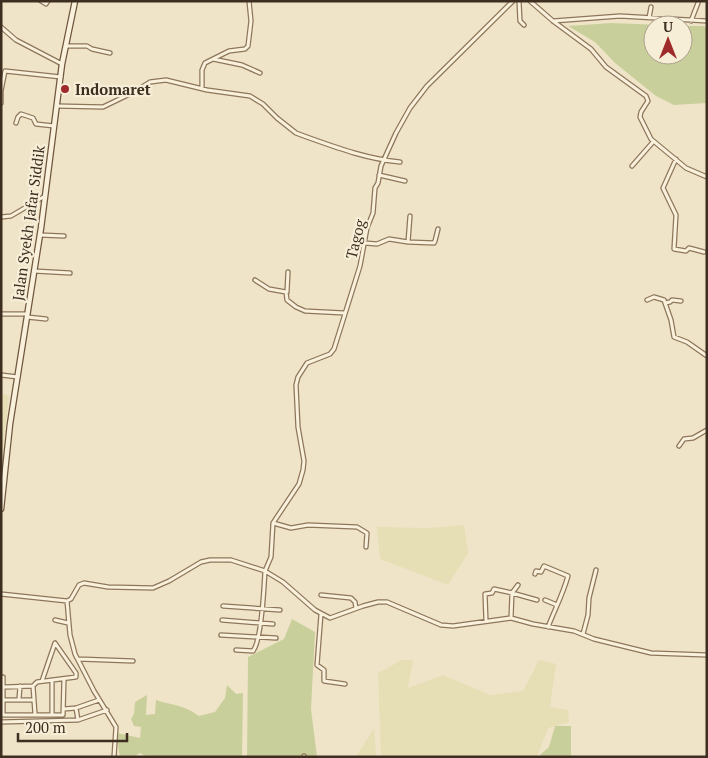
<svg xmlns="http://www.w3.org/2000/svg" width="708" height="758" font-family="'PT Serif',serif">
<style>
.farmland{fill:#e6deb5}
.green{fill:#c9cf9b}
.lines{fill:none;stroke-linecap:round;stroke-linejoin:round}
.minor-casing{stroke:#8d765c;stroke-width:5.5}
.secondary-casing{stroke:#6f573f;stroke-width:7}
.minor{stroke:#faf1dc;stroke-width:3}
.secondary{stroke:#faf1dc;stroke-width:4.5}
.poi-dot{fill:#9e2a2b;stroke:#f7eed8;stroke-width:2}
.labels{text-anchor:middle;dominant-baseline:central;stroke-width:4.5;stroke-linejoin:round;paint-order:stroke}
.poi-label{font-size:15px;font-weight:bold;fill:#3d2e20;stroke:#f7eed8;text-anchor:start}
.street-label{font-size:15px;fill:#3d2e20;stroke:#f7eed8}
</style>
<rect width="100%" height="100%" fill="#f0e4c8"/>
<path class="farmland" d="M1,393L9,396L1,463Z
M464,525L468,553L448,585L380,559L377,527L428,528Z
M402,660H413L408,688L443,675L490,695L523,691L539,660L556,664L550,707L568,710L569,722L548,728L537,757H381L378,673Z
M374,728L376,757H356Z"/>
<path class="green" d="M611,23L662,25H653V55H683V26H704L707,28V103L674,105L656,96L615,63L595,42L568,26Z
M292,619L315,632L311,709L317,757H247L248,657L284,639Z
M227,685L236,694L243,693L242,757H146L140,753L133,757H121L119,753L117,733L140,738L141,727L134,726L131,719L134,714L135,702L147,695L146,715L155,714L156,700C174,706 182,704 199,716L215,712L225,698Z
M555,726H571V757H540V755L549,747Z"/>
<g class="lines">
<defs>
<path id="minor" d="M41,1L46,4L48,1
M519,1L520,21L524,25
M530,1L553,21L591,49L606,67L646,96L648,101L641,112L640,117L651,139L686,168L707,177
M649,18L651,7
M553,21L620,16L707,21
M691,21L698,3
M1,27L16,40L62,64
M66,46H87L92,49L110,53
M213,59L242,65L260,73
M202,88V70L205,63L229,51L245,49L248,46L251,21L249,1
M1,91L5,71L61,77
M1,92V103
M57,106L103,107L134,92L150,82L166,80L207,90L250,96L263,104L277,118L296,133L304,136C335,147 366,159 400,162
M16,123L18,117L21,114L33,118L36,124L54,126
M676,159L663,188L676,215L674,249L686,251L689,248L704,252
M632,166L653,142
M379,175L405,181
M1,217L11,216L45,196
M40,235L64,236
M408,242L410,216
M365,243L377,244L389,239L408,242L434,243L435,241L438,229
M34,271L70,273
M255,280L269,289L286,292L287,300L296,307L305,311L344,313
M287,292L288,272
M647,300L654,297L664,300L671,320L674,337L687,342L707,356
M665,303L670,302L672,300L681,301
M1,314H27
M27,317L46,319
M1,375L18,377
M679,446L684,439L693,438L707,430
M273,523L291,528L308,525L357,527L367,533L366,547
M535,574L536,571L541,572L544,566L568,576C563,594 555,609 548,627
M1,594L67,601L71,599L79,585L84,583L108,587L153,588L169,581L201,562L210,560H231L265,571L271,557L273,523L299,484L303,470L304,461L298,427L296,385L298,377L307,363L330,354L334,349L360,266L367,228L373,213L375,188L378,183L381,166L396,133L410,108L427,86L513,1
M321,595L351,598L355,602L356,608
M545,600L557,605
M67,601L70,635L75,654L94,691L116,727L114,757
M223,606L280,610
M321,614L317,665L324,670V681L345,684
M511,618L512,593L518,585
M55,620L68,623
M222,620L273,624
M486,621L485,594L492,593L494,589L512,593L537,600
M583,634L588,615L589,598L596,570
M221,635L276,638
M236,650L253,651C262,640 264,587 265,571L283,582L315,610L330,618L363,606L378,602H387L441,625L453,626L511,618L533,624L574,631L594,639L651,653L707,655
M78,659L133,661
M3,677V715H63L64,679
M52,680V714
M4,687L33,686
M19,699L20,686
M1,700H34L33,686L37,682L76,677V673L55,643L42,681
M34,700L35,714
M64,709L76,708
M78,720L76,708L99,700
M1,722L78,720L107,710
M304,757V756"/>
<path id="secondary" d="M1,509L10,424L41,228L62,64L75,1"/>
</defs>
<use href="#minor" class="minor-casing"/>
<use href="#secondary" class="secondary-casing"/>
<use href="#minor" class="minor"/>
<use href="#secondary" class="secondary"/>
</g>
<circle class="poi-dot" cx="65" cy="89" r="5"/>
<g class="labels">
<g class="poi-label">
<text x="75" y="89">Indomaret</text>
</g>
<g class="street-label">
<text transform="translate(28 223) rotate(-82)">Jalan Syekh Jafar Siddik</text>
<text transform="translate(355 239) rotate(-76)">Tagog</text>
</g>
</g>
<rect width="708" height="758" fill="none" stroke="#3d2e20" stroke-width="5"/>
<g transform="translate(668 40)"><circle r="24" fill="#f7eed8" stroke="#ada18e"/>
<path d="M0-4L9 19L0 12L-9 19Z" fill="#9e2a2b"/>
<text y="-8" font-size="14" font-weight="bold" text-anchor="middle" fill="#3d2e20">U</text>
</g>
<path d="M18 733v8h109v-8" fill="none" stroke="#3d2e20" stroke-width="2.5"/>
<text x="25" y="733" font-size="15" fill="#3d2e20" stroke="#f7eed8" stroke-width="4" paint-order="stroke">200 m</text>
</svg>
